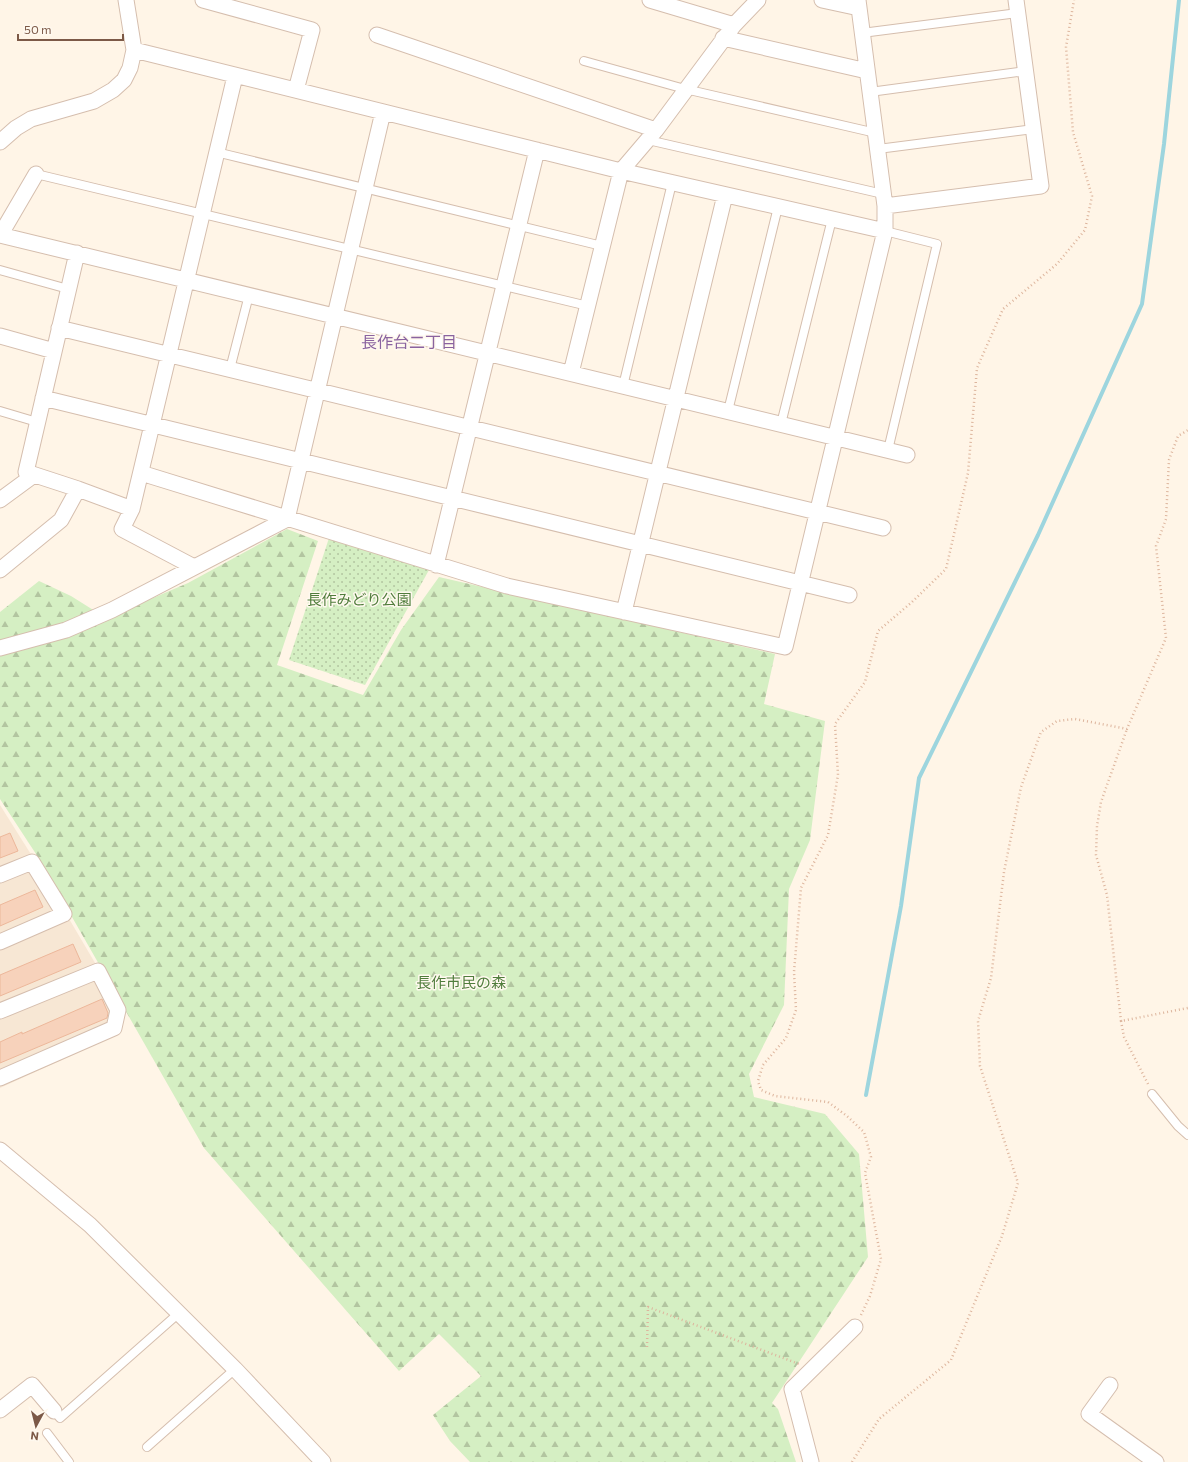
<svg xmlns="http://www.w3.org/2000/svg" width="1188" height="1462" font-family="Commissioner,'Noto Sans JP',sans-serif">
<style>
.residential{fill:#f7e7d4}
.grass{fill:url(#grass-dots)}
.forest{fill:url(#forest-firs)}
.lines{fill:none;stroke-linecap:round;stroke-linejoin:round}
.stream{stroke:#9dd5de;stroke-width:4}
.building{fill:#f7d2bb;stroke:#ecb79a}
.service-casing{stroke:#d5beae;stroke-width:10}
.minor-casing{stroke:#d5beae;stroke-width:17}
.path{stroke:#ddb59d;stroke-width:2.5;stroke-dasharray:1 3;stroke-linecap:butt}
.service{stroke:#fff;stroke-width:8}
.minor{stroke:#fff;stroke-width:15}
.labels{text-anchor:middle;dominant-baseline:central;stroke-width:3;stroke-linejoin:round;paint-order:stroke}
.park-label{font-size:15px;fill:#507d3c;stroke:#fff9ef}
.neighbourhood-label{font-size:16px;fill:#8a639f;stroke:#fff9ef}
</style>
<defs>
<pattern id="grass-dots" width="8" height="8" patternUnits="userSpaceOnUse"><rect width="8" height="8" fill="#d5efc3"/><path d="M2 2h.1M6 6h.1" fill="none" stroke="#b2c5a0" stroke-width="1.8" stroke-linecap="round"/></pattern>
<pattern id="forest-firs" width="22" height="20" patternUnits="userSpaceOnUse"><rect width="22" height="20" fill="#d5efc3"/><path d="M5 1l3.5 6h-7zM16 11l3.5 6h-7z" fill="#b2c5a0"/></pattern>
</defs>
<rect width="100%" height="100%" fill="#fff5e7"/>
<path class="residential" d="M0,805L32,856L121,1007L119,1034L0,1088Z"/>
<path class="grass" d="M329,538L429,570L365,685L289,660Z"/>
<path class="forest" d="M287,529L318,541L277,665L363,695L401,630L439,577L775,654L764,704L825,721L810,840L789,889L784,1005L749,1074L754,1097L825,1114L859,1154L868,1257L772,1403L778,1409L796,1462H470L450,1441L433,1415L481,1376L439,1334L399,1371L204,1148L36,854L0,799V612L39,581L71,596L106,618L188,583Z"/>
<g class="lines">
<path class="stream" d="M866,1095L901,906L919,778L1038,535L1142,304L1164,144L1179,0"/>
</g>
<path class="building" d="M10,833L18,851L0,858V837Z
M35,890L43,907L0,926V905Z
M73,944L81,962L0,996V975Z
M102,999L108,1013L107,1018L0,1063V1042L22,1032V1034Z"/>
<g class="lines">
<defs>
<path id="service" d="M862,33L1018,13
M584,61L685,89L876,133
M870,92L1026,71
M648,140L883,194
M878,149L1034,129
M216,152L602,246
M36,174L588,306
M885,231L937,244L888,450
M0,270L68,289
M230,369L249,295
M623,386L672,183
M0,411L37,422
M728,411L778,207
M781,424L832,219
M1152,1094L1178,1126L1188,1135
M54,1411L60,1418L179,1313
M47,1433L69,1462
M147,1447L235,1369"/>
<path id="minor" d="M203,0L312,30L296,90
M650,0L734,25
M822,0L859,8
M377,35L656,130
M723,38L867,71
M134,50L621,171L885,231
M0,142L16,128L31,119L94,101L113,90L124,80L130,68L134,50L126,0
M885,206L1041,186L1016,0
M0,231L5,227L36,174
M0,235L907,455
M77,253L26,472L78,489L132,509
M59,328L883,528
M0,336L54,351
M571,373L621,171L656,130L734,25L758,0
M43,398L849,595
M141,473L507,586L785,647L885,231V206L858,0
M0,500L34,475
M436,565L537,150
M194,567L122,529L132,509L235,76
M0,570L61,520L78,489
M624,612L725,195
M0,648L66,630L112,610L287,519L383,112
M0,875L32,862L64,914L0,942
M0,1011L98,971L118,1010L114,1028L0,1078
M0,1150L90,1225L235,1369L323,1462
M1110,1385L1089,1414L1156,1462
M0,1410L32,1385L54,1411
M811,1462L792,1389L855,1327"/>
</defs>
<use href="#service" class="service-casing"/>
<use href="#minor" class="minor-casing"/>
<path class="path" d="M1121,1021L1107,895L1096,855L1097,826L1101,802L1127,729
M1148,1084L1124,1037L1121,1021L1188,1008
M861,1315L870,1296L881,1259L865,1173L871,1157L864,1132L847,1116L828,1102L775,1096L761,1090L758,1081L763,1065L786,1038L796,1010L794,972L801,888L828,835L838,775L835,724L865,682L878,631L912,602L946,569L968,473L977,368L1003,309L1057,264L1085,230L1092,196L1073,132L1066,47L1074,0
M647,1347L648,1307L799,1364
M852,1462L879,1419L951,1360L1002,1236L1018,1183L980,1066L978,1021L991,978L1004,872L1021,787L1041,732L1057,721L1075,719L1127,729L1166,638L1156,546L1166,519L1169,460L1178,436L1188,430"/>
<use href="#service" class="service"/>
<use href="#minor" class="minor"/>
</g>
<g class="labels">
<g class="park-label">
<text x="359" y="599">長作みどり公園</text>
<text x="461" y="982">長作市民の森</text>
</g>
<g class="neighbourhood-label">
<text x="409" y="341">長作台二丁目</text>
</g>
</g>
<g transform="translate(36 1426) rotate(187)" stroke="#fff9ef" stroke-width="3" paint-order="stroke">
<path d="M0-3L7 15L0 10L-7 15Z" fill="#7c5947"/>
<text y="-6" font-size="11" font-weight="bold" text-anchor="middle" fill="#7c5947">N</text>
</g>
<path d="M18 34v6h105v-6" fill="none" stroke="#7c5947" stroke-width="2"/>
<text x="24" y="34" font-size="12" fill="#7c5947" stroke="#fff9ef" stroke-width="3" paint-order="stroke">50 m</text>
</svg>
